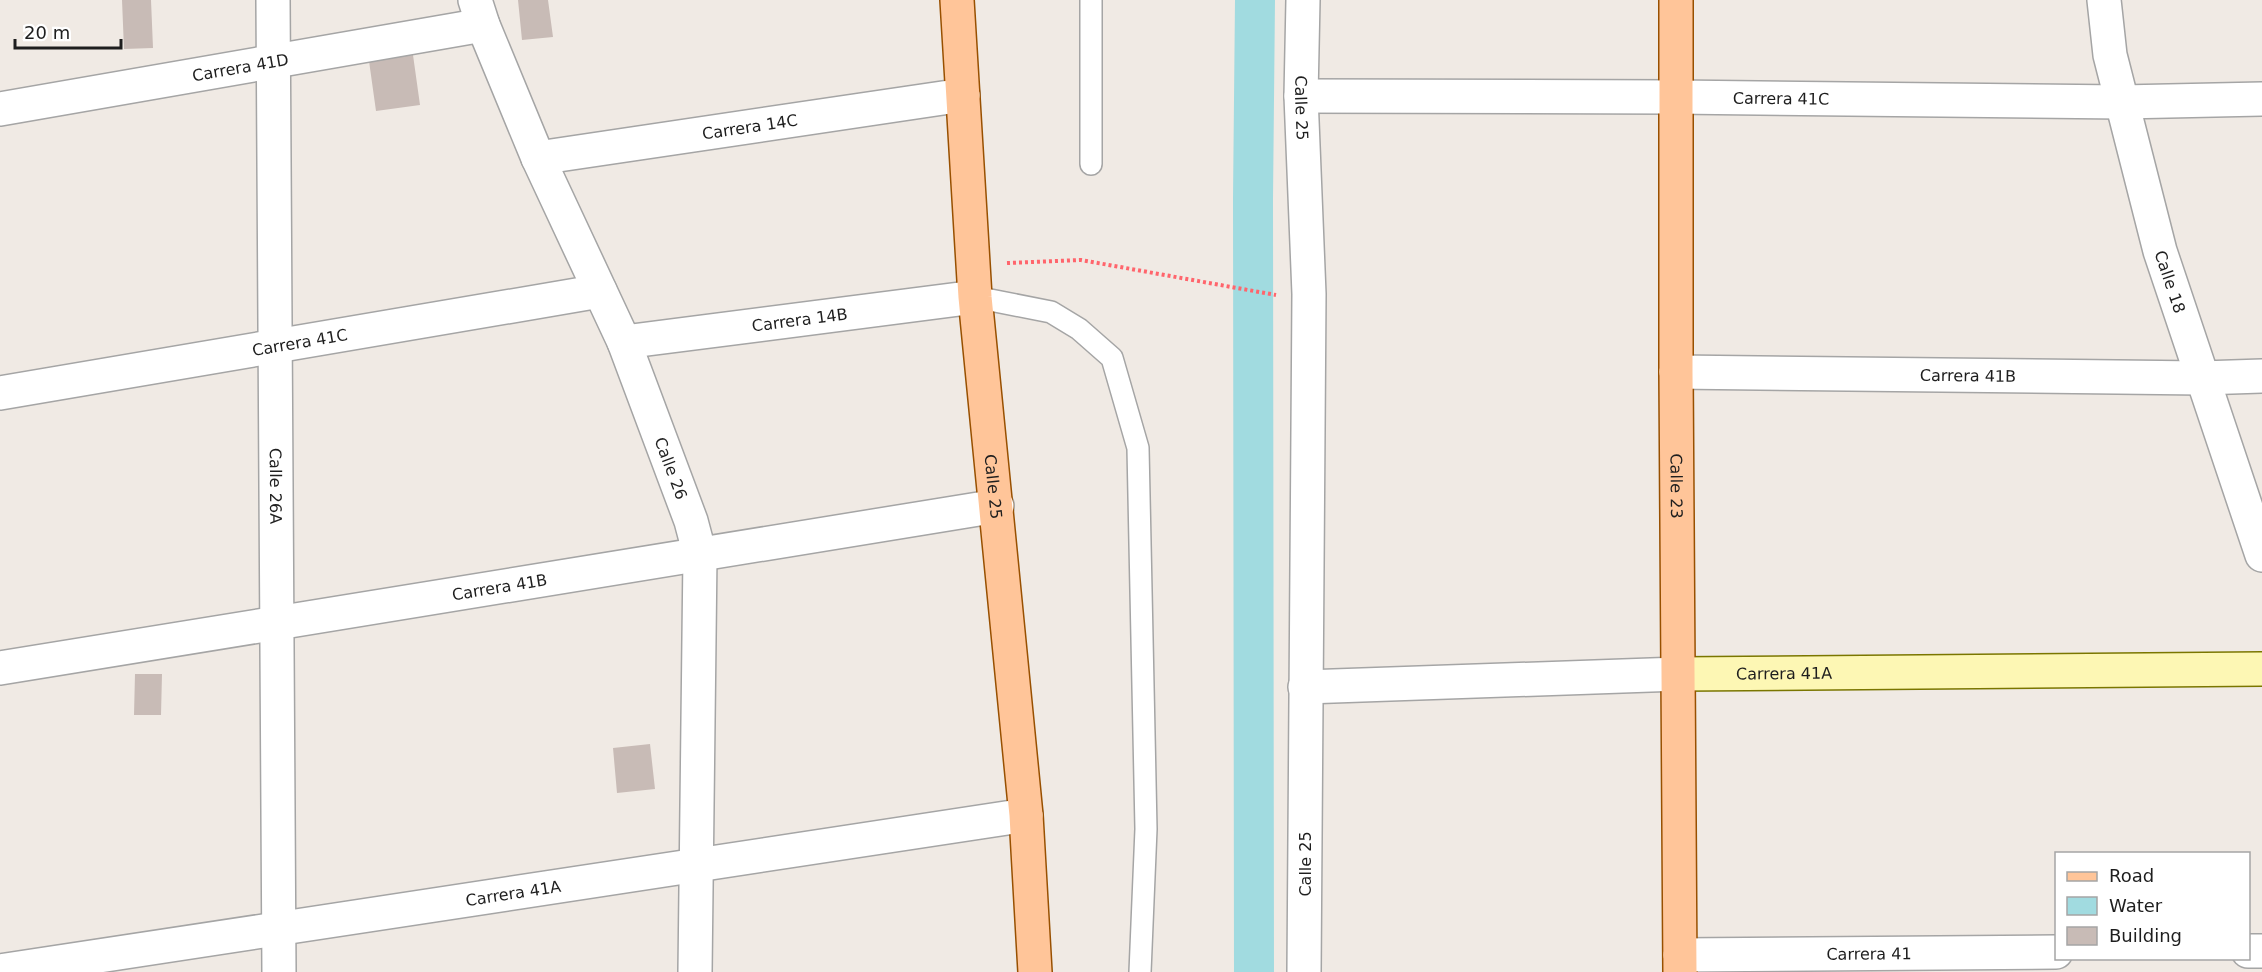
<svg xmlns="http://www.w3.org/2000/svg" width="2262" height="972" font-family="'DejaVu Sans',sans-serif">
<style>
.water{fill:#a1dbe0}
.building{fill:#c8bbb6}
.lines{fill:none;stroke-linecap:round;stroke-linejoin:round}
.lane-casing{stroke:#a5a5a5;stroke-width:24}
.street-casing{stroke:#a5a5a5;stroke-width:36}
.secondary-casing{stroke:#7a7600;stroke-width:36}
.primary-casing{stroke:#985000;stroke-width:36}
.path{stroke:#ff656c;stroke-width:4;stroke-dasharray:3 3;stroke-linecap:butt}
.lane{stroke:#fff;stroke-width:21}
.street{stroke:#fff;stroke-width:33}
.secondary{stroke:#fdf7b4;stroke-width:33}
.primary{stroke:#ffc599;stroke-width:33}
.labels{text-anchor:middle;dominant-baseline:central;stroke-width:4.5;stroke-linejoin:round;paint-order:stroke}
.street-label{font-size:16px;fill:#1e1e1e;stroke:#fff}
</style>
<rect width="100%" height="100%" fill="#f0eae4"/>
<path class="water" d="M1235,0H1275L1273,199L1274,972H1234L1233,198Z"/>
<path class="building" d="M122,0H151L153,48L124,49Z
M518,0H548L553,37L522,40Z
M413,55L420,105L376,111L369,61Z
M135,674H162L161,715H134Z
M650,744L655,789L617,793L613,748Z"/>
<g class="lines">
<defs>
<path id="lane" d="M1091,164V0
M975,297L1051,312L1079,329L1112,358L1138,448L1146,829L1140,972"/>
<g id="street">
<path id="s1" d="M273,0L279,972"/>
<path id="s2" d="M475,0L483,25L538,158L624,342L691,521L700,555L695,972"/>
<path id="s3" d="M1303,0L1301,96L1309,294L1304,972"/>
<path id="s4" d="M2104,0L2110,55L2160,251L2262,555"/>
<path id="s5" d="M1301,96L1675,97L2122,102L2262,99"/>
<path id="s6" d="M0,109L483,25"/>
<path id="s7" d="M538,158L963,95"/>
<path id="s8" d="M624,342L975,297"/>
<path id="s9" d="M1676,372L2202,378L2262,376"/>
<path id="s10" d="M0,393L600,291"/>
<path id="s11" d="M0,668L997,506"/>
<path d="M1305,687L1679,674"/>
<path d="M2248,951H2262"/>
<path id="s12" d="M1680,955L2056,952"/>
<path id="s13" d="M0,971L1026,815"/>
</g>
<g id="secondary">
<path id="s14" d="M1679,674L2262,669"/>
</g>
<g id="primary">
<path id="s15" d="M957,0L975,297L1026,815L1035,972"/>
<path id="s16" d="M1676,0V372L1680,972"/>
</g>
</defs>
<use href="#lane" class="lane-casing"/>
<use href="#street" class="street-casing"/>
<use href="#secondary" class="secondary-casing"/>
<use href="#primary" class="primary-casing"/>
<path class="path" d="M1007,263L1081,260L1276,295"/>
<use href="#lane" class="lane"/>
<use href="#street" class="street"/>
<use href="#secondary" class="secondary"/>
<use href="#primary" class="primary"/>
</g>
<g class="labels">
<g class="street-label">
<text stroke="none"><textPath href="#s6" startOffset="244">Carrera 41D</textPath></text>
<text stroke="none"><textPath href="#s5" startOffset="480">Carrera 41C</textPath></text>
<text stroke="none"><textPath href="#s3" startOffset="108">Calle 25</textPath></text>
<text stroke="none"><textPath href="#s7" startOffset="214">Carrera 14C</textPath></text>
<text stroke="none"><textPath href="#s4" startOffset="290">Calle 18</textPath></text>
<text stroke="none"><textPath href="#s8" startOffset="177">Carrera 14B</textPath></text>
<text stroke="none"><textPath href="#s10" startOffset="304">Carrera 41C</textPath></text>
<text stroke="none"><textPath href="#s9" startOffset="292">Carrera 41B</textPath></text>
<text stroke="none"><textPath href="#s2" startOffset="508">Calle 26</textPath></text>
<text stroke="none"><textPath href="#s1" startOffset="486">Calle 26A</textPath></text>
<text stroke="none"><textPath href="#s15" startOffset="488">Calle 25</textPath></text>
<text stroke="none"><textPath href="#s16" startOffset="486">Calle 23</textPath></text>
<text stroke="none"><textPath href="#s11" startOffset="506">Carrera 41B</textPath></text>
<text stroke="none"><textPath href="#s14" startOffset="105">Carrera 41A</textPath></text>
<text transform="translate(1305 864) rotate(-90)">Calle 25</text>
<text stroke="none"><textPath href="#s13" startOffset="519">Carrera 41A</textPath></text>
<text stroke="none"><textPath href="#s12" startOffset="189">Carrera 41</textPath></text>
</g>
</g>
<rect x="2055" y="852" width="195" height="108" fill="#ffffff" stroke="#a5a5a5" stroke-width="1.5"/>
<rect x="2067" y="872" width="30" height="9" fill="#ffc599" stroke="#a5a5a5" stroke-width="1.5"/>
<text x="2109" y="882" font-size="18" fill="#1e1e1e">Road</text>
<rect x="2067" y="897" width="30" height="18" fill="#a1dbe0" stroke="#a5a5a5" stroke-width="1.5"/>
<text x="2109" y="912" font-size="18" fill="#1e1e1e">Water</text>
<rect x="2067" y="927" width="30" height="18" fill="#c8bbb6" stroke="#a5a5a5" stroke-width="1.5"/>
<text x="2109" y="942" font-size="18" fill="#1e1e1e">Building</text>
<path d="M15 39v9h106v-9" fill="none" stroke="#1e1e1e" stroke-width="3"/>
<text x="24" y="39" font-size="18" fill="#1e1e1e" stroke="#ffffff" stroke-width="4.5" paint-order="stroke">20 m</text>
</svg>
